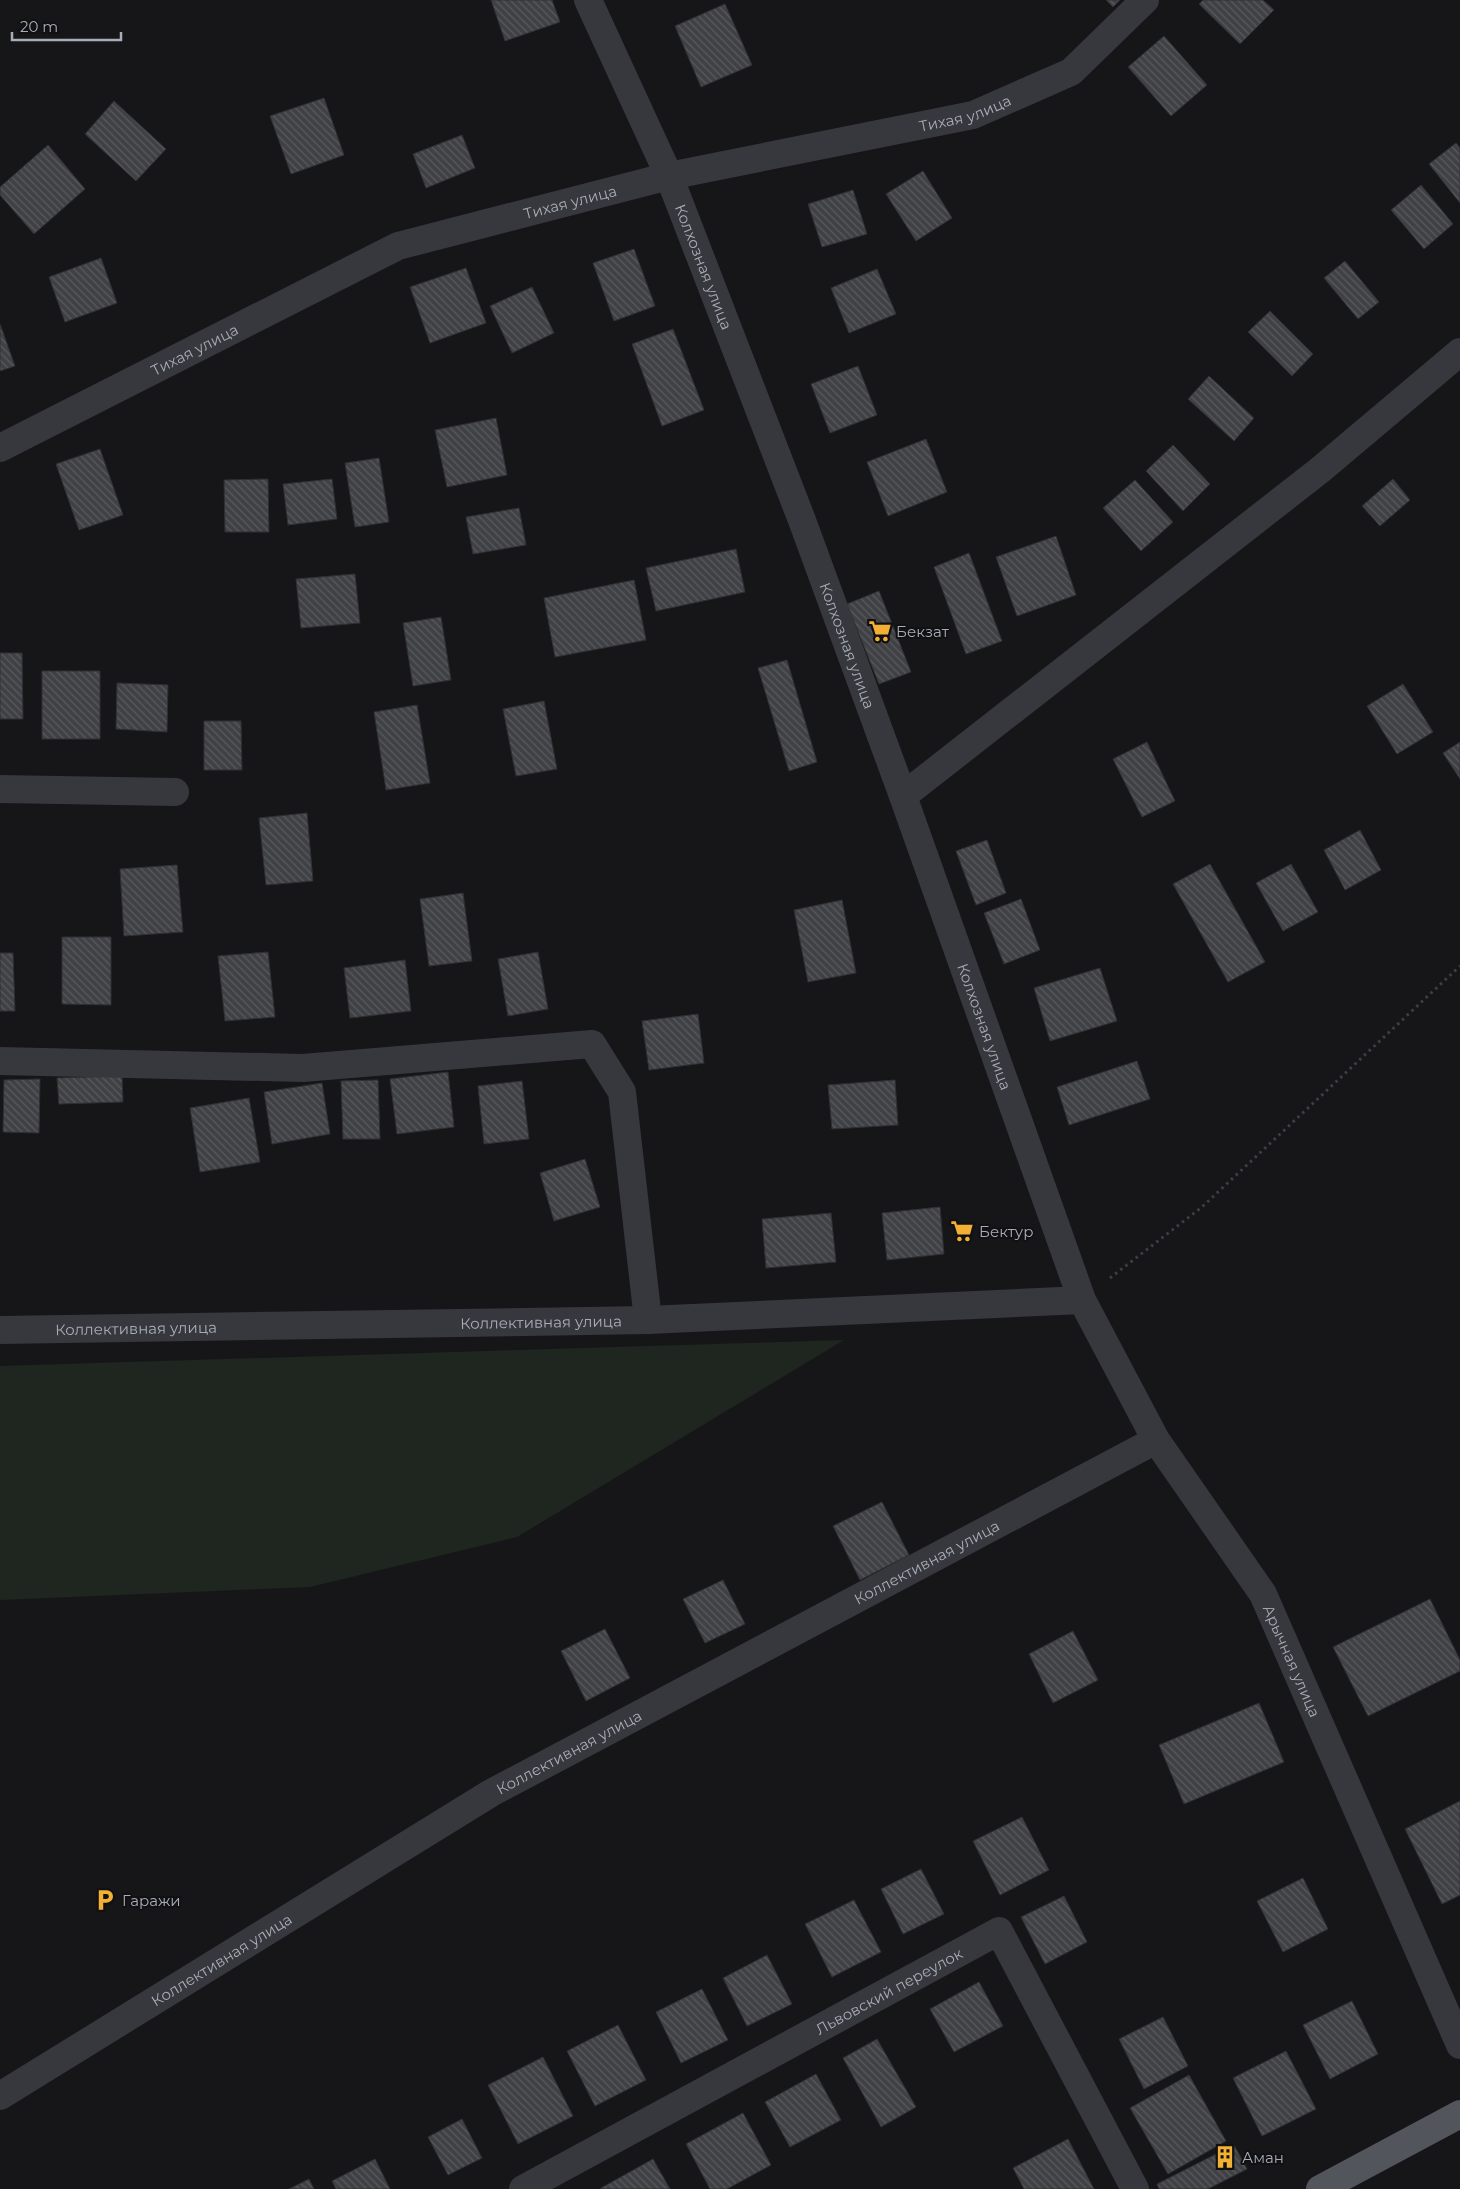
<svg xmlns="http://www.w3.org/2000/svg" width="1460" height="2189" font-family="Montserrat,sans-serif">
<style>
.grass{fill:#1e261f}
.building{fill:url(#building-back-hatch);stroke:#303034}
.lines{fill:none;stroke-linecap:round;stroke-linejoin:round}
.path{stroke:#3d3f44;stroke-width:3;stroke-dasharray:2.5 4;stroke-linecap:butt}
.minor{stroke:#37383d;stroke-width:28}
.major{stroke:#53555c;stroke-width:28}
.labels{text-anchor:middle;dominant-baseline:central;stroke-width:4;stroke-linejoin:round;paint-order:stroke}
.street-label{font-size:15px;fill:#a8adb8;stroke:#111113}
.poi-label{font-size:15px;fill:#a8adb8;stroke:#111113;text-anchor:start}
</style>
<defs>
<pattern id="building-back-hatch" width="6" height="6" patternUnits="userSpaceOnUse" patternTransform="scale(1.25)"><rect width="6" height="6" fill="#404145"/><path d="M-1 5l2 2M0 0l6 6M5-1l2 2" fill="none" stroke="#595a5e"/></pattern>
</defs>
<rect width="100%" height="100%" fill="#161618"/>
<path class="grass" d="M844,1340L517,1537L310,1587L0,1600V1366Z"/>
<path class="building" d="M491,0H552L560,22L505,41Z
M1106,0H1120L1113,7Z
M1203,0H1263L1274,10L1240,44L1199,4Z
M725,4L752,65L701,87L675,26Z
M1164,36L1207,85L1171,116L1128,67Z
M324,98L344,155L291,174L270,116Z
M114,101L166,149L136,181L85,134Z
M462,135L475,168L426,188L413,154Z
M1456,143L1460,148V203L1429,164Z
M48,145L85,189L34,234L0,195V187Z
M923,171L952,218L916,241L886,194Z
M1421,185L1453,224L1424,249L1391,210Z
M853,190L867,234L822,247L808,204Z
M634,249L655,306L614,321L593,263Z
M101,258L117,303L65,322L49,277Z
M1345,261L1379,302L1358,319L1324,278Z
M466,268L486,323L430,343L410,287Z
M877,269L896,314L849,333L831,288Z
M532,287L554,333L512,353L490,306Z
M1270,311L1313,354L1292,376L1248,332Z
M0,324L15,366L0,371Z
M673,329L704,410L662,426L632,344Z
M858,366L877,415L830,433L811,384Z
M1209,376L1254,418L1234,441L1188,399Z
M496,418L507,475L447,487L435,430Z
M926,439L947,492L888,516L867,462Z
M1173,445L1210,484L1183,511L1146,471Z
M100,449L123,515L79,530L56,464Z
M379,458L389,522L355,527L345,463Z
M268,479L269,532H225L224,480Z
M332,479L337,519L288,525L283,484Z
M1393,479L1410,500L1380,526L1362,506Z
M1135,480L1173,522L1141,551L1103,508Z
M519,508L526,545L473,554L466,517Z
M1056,536L1076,595L1017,616L996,557Z
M736,549L745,592L656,611L646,568Z
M969,553L1002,641L966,654L934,567Z
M355,574L360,623L301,628L296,579Z
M634,580L646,640L555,657L544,598Z
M879,591L911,672L879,684L847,604Z
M441,617L451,680L413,686L403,623Z
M0,653H22L23,719H0Z
M787,660L817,762L789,771L758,668Z
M42,671H100V739H42Z
M117,683L168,685L167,732L116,729Z
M1403,684L1433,732L1397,754L1367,706Z
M544,701L557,769L516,776L503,709Z
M417,705L430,783L386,790L374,712Z
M204,721H241L242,770H204Z
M1147,742L1175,801L1142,817L1113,759Z
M1460,742V779L1443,753Z
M307,813L313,881L266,885L259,818Z
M1360,830L1381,870L1345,890L1324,850Z
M987,840L1006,893L976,905L956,851Z
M1210,864L1265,962L1228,982L1173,884Z
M1291,864L1318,912L1283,931L1256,883Z
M177,865L183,932L124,936L120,869Z
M463,893L472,961L429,966L420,899Z
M1021,899L1040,950L1004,964L984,913Z
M842,900L856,973L808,982L794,910Z
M62,937H111V1005L62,1004Z
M268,952L275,1017L225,1021L218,956Z
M538,952L548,1009L508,1016L498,959Z
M0,953H13L15,1011H0Z
M405,960L411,1011L350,1018L344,968Z
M1100,968L1117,1021L1050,1041L1034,988Z
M698,1014L704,1063L649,1070L642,1021Z
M1137,1061L1150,1099L1069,1125L1057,1087Z
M448,1072L454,1127L397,1134L390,1079Z
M122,1076L123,1102L59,1104L57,1078Z
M40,1079L39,1133L3,1132L4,1080Z
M378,1080L380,1139H343L341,1081Z
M895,1080L898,1125L832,1129L828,1085Z
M522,1081L529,1139L484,1144L478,1086Z
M322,1083L330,1134L272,1144L264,1092Z
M249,1098L260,1162L200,1172L190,1108Z
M585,1159L600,1207L554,1221L540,1173Z
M940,1207L944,1254L887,1260L882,1213Z
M831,1213L836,1262L766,1268L762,1219Z
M882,1502L909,1555L860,1580L833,1526Z
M723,1580L745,1624L705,1643L683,1599Z
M1430,1599L1460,1660V1671L1368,1716L1333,1647Z
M605,1629L630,1678L586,1701L561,1651Z
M1073,1631L1098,1680L1053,1703L1029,1654Z
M1259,1703L1284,1762L1184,1804L1159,1745Z
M1460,1801V1895L1442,1904L1405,1829Z
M1022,1817L1049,1870L1000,1895L973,1841Z
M921,1869L944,1914L903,1934L881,1889Z
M1303,1878L1328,1929L1283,1952L1257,1901Z
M1064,1896L1087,1942L1045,1964L1021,1917Z
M854,1900L881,1952L832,1977L805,1924Z
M767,1955L792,2004L747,2026L723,1978Z
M979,1982L1003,2026L954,2052L930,2009Z
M702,1989L728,2040L681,2063L656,2012Z
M1352,2001L1378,2054L1330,2079L1303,2025Z
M1163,2017L1188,2066L1144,2089L1119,2039Z
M618,2025L646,2080L595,2106L567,2051Z
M877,2039L916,2107L881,2127L843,2058Z
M1286,2051L1316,2109L1262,2136L1233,2078Z
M543,2057L573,2116L518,2144L488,2085Z
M816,2074L841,2120L790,2147L765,2102Z
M1189,2075L1226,2141L1168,2174L1130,2108Z
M743,2113L771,2165L727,2189H710L686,2144Z
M462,2119L482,2158L448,2175L428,2137Z
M1068,2139L1094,2189H1024L1013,2168Z
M1234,2145L1247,2169L1208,2189H1159L1157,2184Z
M375,2159L390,2189H336L332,2181Z
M653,2159L670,2189H601V2188Z
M309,2179L314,2189H289Z"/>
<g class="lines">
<path class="path" d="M1110,1278L1202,1207L1460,966"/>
<g class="minor">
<path id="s1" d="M588,0L669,176L803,523L903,796L1082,1300L1156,1440L1263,1594L1460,2045"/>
<path id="s2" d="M0,448L398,246L669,176L973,115L1071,72L1145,0"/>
<path d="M0,789L175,792"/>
<path d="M903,796L1320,470L1460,352"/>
<path d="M0,1061L303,1068L592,1044L622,1092L648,1320"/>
<path id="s3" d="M0,1330L648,1320L1082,1300"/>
<path id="s4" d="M0,2096L491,1793L1156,1440"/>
<path id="s5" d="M523,2189L999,1931L1135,2189"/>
</g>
<path class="major" d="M1320,2189L1460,2114"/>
</g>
<defs>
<symbol id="supermarket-bare" viewBox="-9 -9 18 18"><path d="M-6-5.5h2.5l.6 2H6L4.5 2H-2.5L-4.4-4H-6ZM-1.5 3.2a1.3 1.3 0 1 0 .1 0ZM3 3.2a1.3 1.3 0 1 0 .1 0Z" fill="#f2b134" stroke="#111113" stroke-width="2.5" paint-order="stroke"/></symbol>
<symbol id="parking-bare" viewBox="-9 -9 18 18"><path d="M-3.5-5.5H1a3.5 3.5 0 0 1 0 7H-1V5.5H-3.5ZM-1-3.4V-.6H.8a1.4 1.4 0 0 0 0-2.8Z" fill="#f2b134" stroke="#111113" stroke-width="2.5" paint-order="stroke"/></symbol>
<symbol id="building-bare" viewBox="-9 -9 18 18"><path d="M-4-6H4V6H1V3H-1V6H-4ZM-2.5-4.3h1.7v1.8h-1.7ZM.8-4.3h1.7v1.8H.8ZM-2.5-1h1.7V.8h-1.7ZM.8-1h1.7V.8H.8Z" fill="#f2b134" stroke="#111113" stroke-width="2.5" paint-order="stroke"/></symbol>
</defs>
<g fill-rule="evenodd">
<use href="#supermarket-bare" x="864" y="615" width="32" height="32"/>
<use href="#supermarket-bare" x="946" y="1215" width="32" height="32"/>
<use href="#parking-bare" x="89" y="1884" width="32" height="32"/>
<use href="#building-bare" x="1209" y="2141" width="32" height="32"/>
</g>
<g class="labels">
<g class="street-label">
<text stroke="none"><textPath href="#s2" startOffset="1029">Тихая улица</textPath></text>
<text stroke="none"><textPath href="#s2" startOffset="624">Тихая улица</textPath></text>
<text stroke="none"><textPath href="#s1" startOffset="291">Колхозная улица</textPath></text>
<text stroke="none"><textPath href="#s2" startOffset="218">Тихая улица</textPath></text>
<text stroke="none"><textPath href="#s1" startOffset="696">Колхозная улица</textPath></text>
<text stroke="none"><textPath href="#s1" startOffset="1101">Колхозная улица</textPath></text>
<text stroke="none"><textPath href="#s3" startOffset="541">Коллективная улица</textPath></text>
<text stroke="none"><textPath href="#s3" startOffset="136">Коллективная улица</textPath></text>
<text stroke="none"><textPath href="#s4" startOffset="1070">Коллективная улица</textPath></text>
<text stroke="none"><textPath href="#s1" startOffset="1810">Арычная улица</textPath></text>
<text stroke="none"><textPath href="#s4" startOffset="665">Коллективная улица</textPath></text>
<text stroke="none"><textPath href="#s4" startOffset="260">Коллективная улица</textPath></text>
<text stroke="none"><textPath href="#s5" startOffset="416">Львовский переулок</textPath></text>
</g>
<g class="poi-label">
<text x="896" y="631">Бекзат</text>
<text x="979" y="1231">Бектур</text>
<text x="122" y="1900">Гаражи</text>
<text x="1242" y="2157">Аман</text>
</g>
</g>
<path d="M12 32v8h109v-8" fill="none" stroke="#a8adb8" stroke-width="2.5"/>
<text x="20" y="32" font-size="15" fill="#a8adb8" stroke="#111113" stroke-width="4" paint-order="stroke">20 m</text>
</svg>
